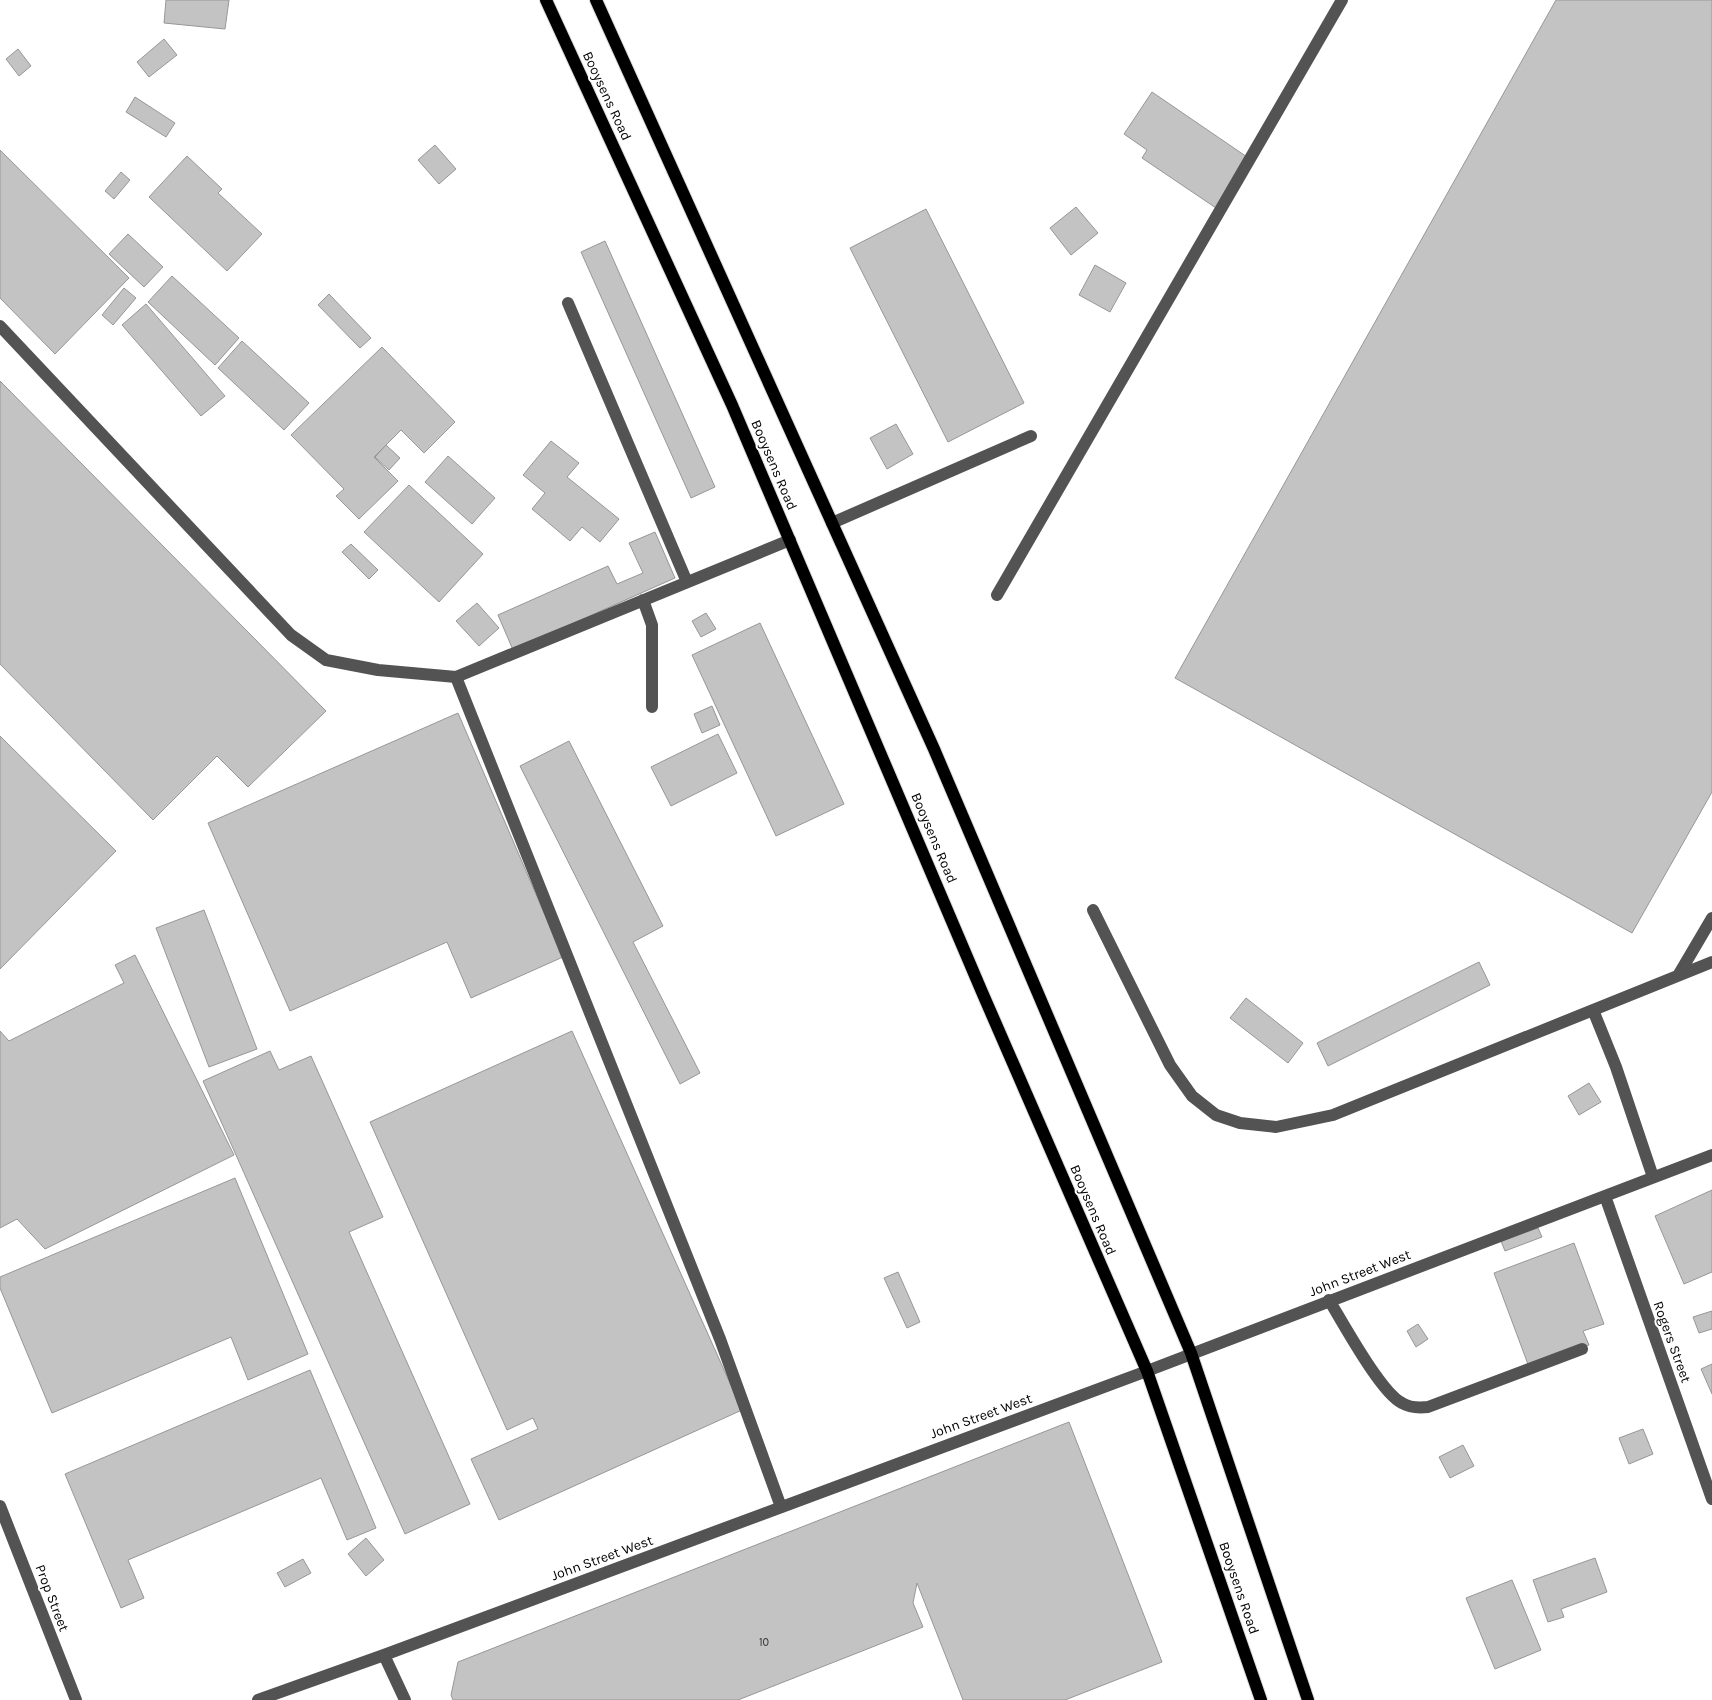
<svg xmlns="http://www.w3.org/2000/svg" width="1712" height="1700" font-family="Karla,sans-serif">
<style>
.building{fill:#c3c3c3;stroke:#979797}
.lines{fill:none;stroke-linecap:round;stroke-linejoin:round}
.major-casing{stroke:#dbdbdb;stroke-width:14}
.minor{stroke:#535353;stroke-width:12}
.major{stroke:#000;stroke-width:12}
.labels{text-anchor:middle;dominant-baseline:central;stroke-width:4;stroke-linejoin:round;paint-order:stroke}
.number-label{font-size:11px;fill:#313131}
.street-label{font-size:14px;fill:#000;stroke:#fff}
</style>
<rect width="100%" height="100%" fill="#fff"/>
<path class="building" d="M166,0H229L225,29L164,23Z
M1556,0H1712V792L1632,933L1175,678Z
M164,39L177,55L149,77L137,62Z
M18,49L31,66L19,76L6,59Z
M1152,92L1250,159L1216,208L1142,158L1147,150L1124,134Z
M135,97L175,123L166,137L126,112Z
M435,145L456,169L439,184L418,160Z
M0,150L129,278L55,354L0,298Z
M187,156L222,189L218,193L262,234L227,271L149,197Z
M121,172L130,180L114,199L105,191Z
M1076,207L1098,233L1071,255L1050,228Z
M926,209L1024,403L948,442L850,248Z
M128,234L163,267L144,287L109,254Z
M605,241L715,487L691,498L581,252Z
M1095,265L1126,283L1110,312L1079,295Z
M172,276L239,338L215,365L148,302Z
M124,288L136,298L113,325L102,315Z
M329,294L371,338L360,348L318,305Z
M146,304L225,396L201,416L122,325Z
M242,341L309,403L284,430L218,368Z
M382,347L455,422L424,453L401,430L374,457L398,481L359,519L336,496L344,489L291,435Z
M0,381L326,711L248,787L217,756L153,820L0,664Z
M896,424L913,454L887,469L870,438Z
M551,441L579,463L567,477L619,519L600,542L582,527L570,541L532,509L545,493L523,475Z
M386,445L400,458L389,470L375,457Z
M448,456L495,498L472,524L425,482Z
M409,485L483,554L439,602L364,532Z
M655,532L675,578L513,650L498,615L608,566L617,584L643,573L629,543Z
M351,544L378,570L369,579L342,552Z
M477,603L499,628L479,646L456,621Z
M706,613L716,629L701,637L692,621Z
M760,623L844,804L776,836L692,655Z
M712,706L720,725L702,733L694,714Z
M458,713L563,957L471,998L447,942L290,1011L208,823Z
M718,734L737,773L671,806L651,767Z
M0,736L116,851L0,969Z
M569,741L663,926L633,942L700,1073L680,1084L520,766Z
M204,910L257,1049L209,1067L156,928Z
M135,955L234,1155L45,1249L17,1219L0,1228V1031L9,1041L124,983L115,965Z
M1479,962L1490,985L1328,1066L1317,1043Z
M1246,998L1303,1043L1288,1063L1230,1018Z
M572,1031L742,1410L499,1520L471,1459L538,1429L533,1418L507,1430L370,1122Z
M270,1051L279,1070L311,1056L383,1217L349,1232L470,1504L405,1534L203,1081Z
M1589,1083L1601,1102L1579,1115L1568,1096Z
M235,1178L308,1354L248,1380L231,1337L52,1413L0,1288V1277Z
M1712,1190V1272L1684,1284L1655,1216Z
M1538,1228L1542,1237L1505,1251L1501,1241Z
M1574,1243L1604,1324L1583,1331L1589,1345L1529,1367L1494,1273Z
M898,1272L920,1322L907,1328L884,1278Z
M1712,1311V1329L1699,1333L1693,1317Z
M1418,1324L1428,1339L1416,1347L1407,1331Z
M1712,1364V1394L1701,1369Z
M310,1370L376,1528L347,1540L321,1478L128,1560L144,1598L121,1608L65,1474Z
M1069,1422L1162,1662L1065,1700H963L917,1583L913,1603L923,1627L738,1700H453L451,1695L458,1662Z
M1643,1429L1653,1454L1629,1464L1619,1438Z
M1463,1445L1474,1466L1450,1478L1439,1457Z
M366,1538L384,1560L366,1576L348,1554Z
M1595,1558L1607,1592L1561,1609L1564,1617L1548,1622L1533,1580Z
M303,1559L311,1573L285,1587L277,1573Z
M1512,1580L1541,1650L1495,1669L1466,1598Z"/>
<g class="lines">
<defs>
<path id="major" d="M546,0L732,405L982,992L1147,1371L1261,1700
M596,0L934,749L1191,1353L1308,1700"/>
</defs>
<use href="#major" class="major-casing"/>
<path class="minor" d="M568,303L687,582
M0,326L291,635L326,660L378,670L456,677L790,540
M832,523L1031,436
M997,595L1342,0
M643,600L652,625V707
M456,677L720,1339L781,1507
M1093,910L1170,1065L1192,1096L1216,1115L1240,1123L1276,1127L1333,1115L1712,962
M1679,974L1712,918
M1593,1010L1616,1067L1653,1177
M1605,1196L1712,1499
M1329,1300C1343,1323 1381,1393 1402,1403C1410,1408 1419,1408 1428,1407L1582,1349
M0,1506L76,1700
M384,1655L405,1700
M258,1700L384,1655L1147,1371L1712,1155"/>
<use href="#major" class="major"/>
</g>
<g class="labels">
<g class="number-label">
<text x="764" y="1642">10</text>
</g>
<g class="street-label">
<text transform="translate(607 96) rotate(65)">Booysens Road</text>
<text transform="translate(774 465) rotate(67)">Booysens Road</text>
<text transform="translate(934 838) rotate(67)">Booysens Road</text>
<text transform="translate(1093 1210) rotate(67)">Booysens Road</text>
<text transform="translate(1360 1273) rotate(-21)">John Street West</text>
<text transform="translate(1672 1342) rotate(70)">Rogers Street</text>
<text transform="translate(981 1416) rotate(-20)">John Street West</text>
<text transform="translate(602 1558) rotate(-20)">John Street West</text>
<text transform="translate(1239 1588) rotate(71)">Booysens Road</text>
<text transform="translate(52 1598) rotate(69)">Prop Street</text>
</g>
</g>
</svg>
